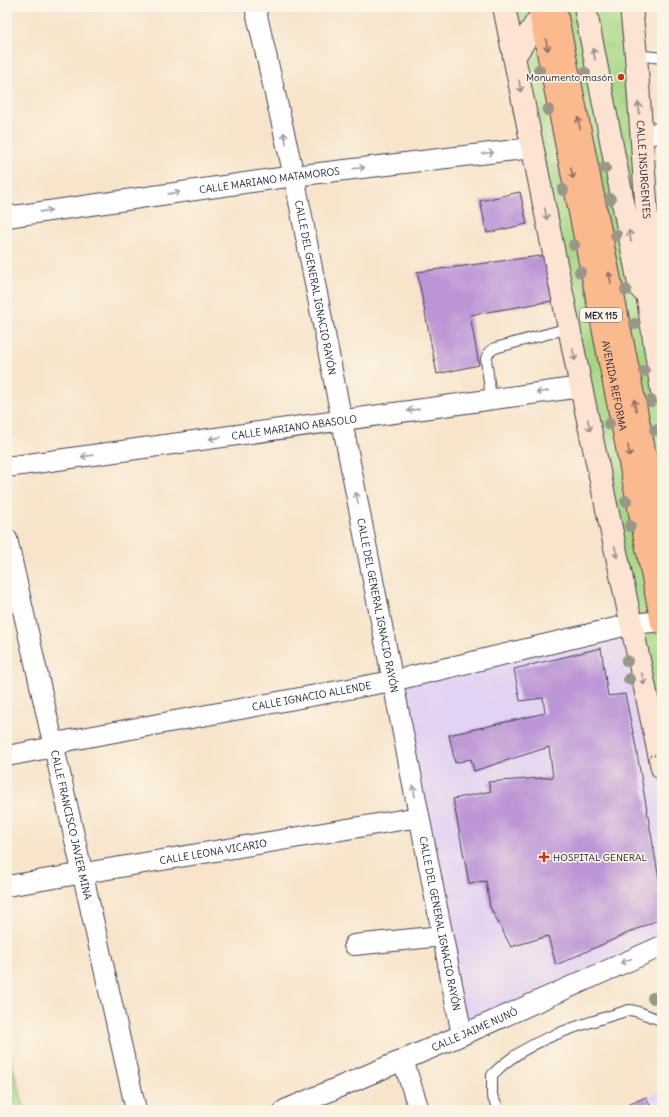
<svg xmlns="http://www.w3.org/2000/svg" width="669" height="1117" font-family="Delius,sans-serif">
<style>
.built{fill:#e3d3f2}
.green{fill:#a6d785;stroke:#647c60}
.building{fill:#bc95d6}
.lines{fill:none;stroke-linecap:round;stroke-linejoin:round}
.lane-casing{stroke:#423f51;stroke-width:12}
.street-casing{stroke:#423f51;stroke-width:22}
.secondary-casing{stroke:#423f51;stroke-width:24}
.primary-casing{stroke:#423f51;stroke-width:24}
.lane{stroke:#fff;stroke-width:10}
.street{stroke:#fff;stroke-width:20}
.secondary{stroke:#fde3d1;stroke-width:22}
.primary{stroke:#fbba8d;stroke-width:22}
.path-bridge{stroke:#423f51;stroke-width:2.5;stroke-dasharray:1 3;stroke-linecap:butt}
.tree{fill:#989788}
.oneway{stroke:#8e6e64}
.oneway2{stroke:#9a8c8e}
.oneway3{stroke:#9c9ca7}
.poi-dot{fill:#c8321e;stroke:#fcf5e5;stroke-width:1.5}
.labels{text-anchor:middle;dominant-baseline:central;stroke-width:3.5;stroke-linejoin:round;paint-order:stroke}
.shield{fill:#fcf5e5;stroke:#63616e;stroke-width:1}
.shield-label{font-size:9px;font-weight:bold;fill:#22223b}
.poi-label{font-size:10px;fill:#22223b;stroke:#fcf5e5;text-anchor:end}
.street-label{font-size:10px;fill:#22223b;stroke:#fcf5e5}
</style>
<rect width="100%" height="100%" fill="#fcf5e5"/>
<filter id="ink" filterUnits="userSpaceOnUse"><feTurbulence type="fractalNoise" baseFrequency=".025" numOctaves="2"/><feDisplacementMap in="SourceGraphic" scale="8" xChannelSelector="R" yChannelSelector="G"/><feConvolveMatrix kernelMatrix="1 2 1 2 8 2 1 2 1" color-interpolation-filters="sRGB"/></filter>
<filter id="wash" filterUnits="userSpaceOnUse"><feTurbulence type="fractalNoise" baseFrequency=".012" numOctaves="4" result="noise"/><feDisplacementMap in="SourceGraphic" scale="16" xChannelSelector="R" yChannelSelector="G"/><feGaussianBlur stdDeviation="0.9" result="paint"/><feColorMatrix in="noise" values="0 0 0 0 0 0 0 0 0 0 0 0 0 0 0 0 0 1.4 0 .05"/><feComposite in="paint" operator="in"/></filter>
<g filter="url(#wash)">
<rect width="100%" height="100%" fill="#f7e4cb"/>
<path class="built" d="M632,624L662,768V946L462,1035L392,681Z
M662,1090V1110H616L646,1097Z"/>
<path class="green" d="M504,7H539L662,623V768Z
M555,7H631L662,392V539Z
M7,1046L25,1110H7Z"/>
<g id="blocks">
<path class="building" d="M520,192L527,224L487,233L480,201Z
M548,255L558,300L470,315L479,365L437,374L417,272Z
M601,648L608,696L625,694L635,742L662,896V918L556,965L548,936L511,947L490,907L486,881L469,883L453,799L491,791L488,782L553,777L549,747L474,771L471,759L455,763L449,735L545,713L543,698L520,701L514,669Z
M646,1097L652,1110H616Z"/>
</g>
</g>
<g filter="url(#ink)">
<use href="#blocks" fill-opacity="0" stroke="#423f51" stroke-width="1"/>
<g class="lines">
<defs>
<path id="lane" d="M636,55L662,58
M491,398L486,359L489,352L495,348L569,328
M499,1110L492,1096V1075C527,1038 582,1025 629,1010C642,1011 650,1018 662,1020"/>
<g id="street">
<path id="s1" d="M255,7L294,176L462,1035"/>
<path d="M641,135L662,133"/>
<path id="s2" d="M7,217L294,176L532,148"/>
<path id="s3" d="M7,467L581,387"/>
<path id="s4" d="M7,539L136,1110"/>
<path id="s5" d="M7,756L54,747L66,741L392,681L632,624L662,621"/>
<path id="s6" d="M7,886L419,817"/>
<path d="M354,945L442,936"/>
<path d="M403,1060L419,1110"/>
<path id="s7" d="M285,1110L462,1035L662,946"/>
</g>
<g id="secondary">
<path d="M504,7L581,387L662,768"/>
<path d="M585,7L639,284L642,290"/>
<path id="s8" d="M631,7L636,55L651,274L648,300L662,392"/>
<path d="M514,57L541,15L550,7"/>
</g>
<g id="primary">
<path id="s9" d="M539,7L662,623"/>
<path d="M555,7L662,539"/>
</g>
</defs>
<use href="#lane" class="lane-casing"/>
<use href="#street" class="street-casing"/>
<use href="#secondary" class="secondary-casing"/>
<use href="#primary" class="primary-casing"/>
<use href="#lane" class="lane"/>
<use href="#street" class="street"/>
<use href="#secondary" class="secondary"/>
<use href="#primary" class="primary"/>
<path class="path-bridge" d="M650,756L662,754"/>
</g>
<g class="tree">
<circle cx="539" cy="70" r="6"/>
<circle cx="585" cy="73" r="6"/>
<circle cx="548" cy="110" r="6"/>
<circle cx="605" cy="168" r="6"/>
<circle cx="563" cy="190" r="6"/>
<circle cx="610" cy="199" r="6"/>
<circle cx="616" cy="235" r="6"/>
<circle cx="574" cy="245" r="6"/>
<circle cx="580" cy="272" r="6"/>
<circle cx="626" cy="290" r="6"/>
<circle cx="635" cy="324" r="6"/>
<circle cx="644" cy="371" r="6"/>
<circle cx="651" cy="401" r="6"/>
<circle cx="609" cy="424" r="6"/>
<circle cx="655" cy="430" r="6"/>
<circle cx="626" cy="501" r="6"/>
<circle cx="630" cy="526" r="6"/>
<circle cx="627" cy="661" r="6"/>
<circle cx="629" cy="679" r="6"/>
<circle cx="653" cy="998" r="6"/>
</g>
<defs><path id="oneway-shaft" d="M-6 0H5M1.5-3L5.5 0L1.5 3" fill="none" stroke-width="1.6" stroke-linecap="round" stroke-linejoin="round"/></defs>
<g class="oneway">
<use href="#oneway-shaft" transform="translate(547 45) rotate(79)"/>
<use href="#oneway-shaft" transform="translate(579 123) rotate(-101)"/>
<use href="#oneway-shaft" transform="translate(572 173) rotate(79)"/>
<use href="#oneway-shaft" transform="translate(610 278) rotate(-101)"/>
<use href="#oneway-shaft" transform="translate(635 405) rotate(-101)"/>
<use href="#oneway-shaft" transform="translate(629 451) rotate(79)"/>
</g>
<g class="oneway2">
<use href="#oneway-shaft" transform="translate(594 54) rotate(-101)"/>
<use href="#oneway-shaft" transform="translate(520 86) rotate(79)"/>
<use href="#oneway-shaft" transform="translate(639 108) rotate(-94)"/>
<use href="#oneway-shaft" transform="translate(546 214) rotate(79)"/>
<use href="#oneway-shaft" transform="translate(630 236) rotate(-101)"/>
<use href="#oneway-shaft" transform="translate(574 355) rotate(79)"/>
<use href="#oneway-shaft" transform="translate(589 425) rotate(78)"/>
<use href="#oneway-shaft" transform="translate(616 552) rotate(78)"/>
<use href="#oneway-shaft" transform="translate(643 679) rotate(78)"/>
</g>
<g class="oneway3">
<use href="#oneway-shaft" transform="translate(285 138) rotate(-103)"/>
<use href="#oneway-shaft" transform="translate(488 153) rotate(-7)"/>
<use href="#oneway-shaft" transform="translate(359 168) rotate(-7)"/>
<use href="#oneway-shaft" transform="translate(174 193) rotate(-8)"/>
<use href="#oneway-shaft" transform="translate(46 211) rotate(-8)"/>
<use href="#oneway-shaft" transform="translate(542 392) rotate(172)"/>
<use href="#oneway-shaft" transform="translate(413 410) rotate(172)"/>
<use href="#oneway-shaft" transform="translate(215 438) rotate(172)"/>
<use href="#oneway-shaft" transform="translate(87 456) rotate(172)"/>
<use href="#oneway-shaft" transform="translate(357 498) rotate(-101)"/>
<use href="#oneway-shaft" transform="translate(414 791) rotate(-101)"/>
<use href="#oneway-shaft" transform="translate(626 961) rotate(156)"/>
</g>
</g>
<g class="poi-dot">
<circle cx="621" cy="77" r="4"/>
<path d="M542 851h4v4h4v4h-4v4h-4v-4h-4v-4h4z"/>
</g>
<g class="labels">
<rect class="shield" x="580" y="308" width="42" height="14" rx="3"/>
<g class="shield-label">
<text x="601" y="315">MEX 115</text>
</g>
<g class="poi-label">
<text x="613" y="77">Monumento masón</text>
<text x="553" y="857" text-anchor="start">HOSPITAL GENERAL</text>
</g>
<g class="street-label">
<text stroke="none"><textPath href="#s8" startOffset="163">CALLE INSURGENTES</textPath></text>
<text stroke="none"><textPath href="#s2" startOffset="265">CALLE MARIANO MATAMOROS</textPath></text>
<text stroke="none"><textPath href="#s1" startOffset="287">CALLE DEL GENERAL IGNACIO RAYÓN</textPath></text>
<text stroke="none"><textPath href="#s9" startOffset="386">AVENIDA REFORMA</textPath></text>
<text stroke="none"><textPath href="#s3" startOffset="290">CALLE MARIANO ABASOLO</textPath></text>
<text stroke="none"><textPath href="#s1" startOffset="611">CALLE DEL GENERAL IGNACIO RAYÓN</textPath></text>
<text stroke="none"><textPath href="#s5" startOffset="311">CALLE IGNACIO ALLENDE</textPath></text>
<text stroke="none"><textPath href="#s4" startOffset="293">CALLE FRANCISCO JAVIER MINA</textPath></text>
<text stroke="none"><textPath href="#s6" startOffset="209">CALLE LEONA VICARIO</textPath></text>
<text stroke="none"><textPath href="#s1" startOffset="935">CALLE DEL GENERAL IGNACIO RAYÓN</textPath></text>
<text stroke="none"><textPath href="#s7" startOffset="206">CALLE JAIME NUNÓ</textPath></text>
</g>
</g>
<rect width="669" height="1117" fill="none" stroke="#fcf5e5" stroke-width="24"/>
</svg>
